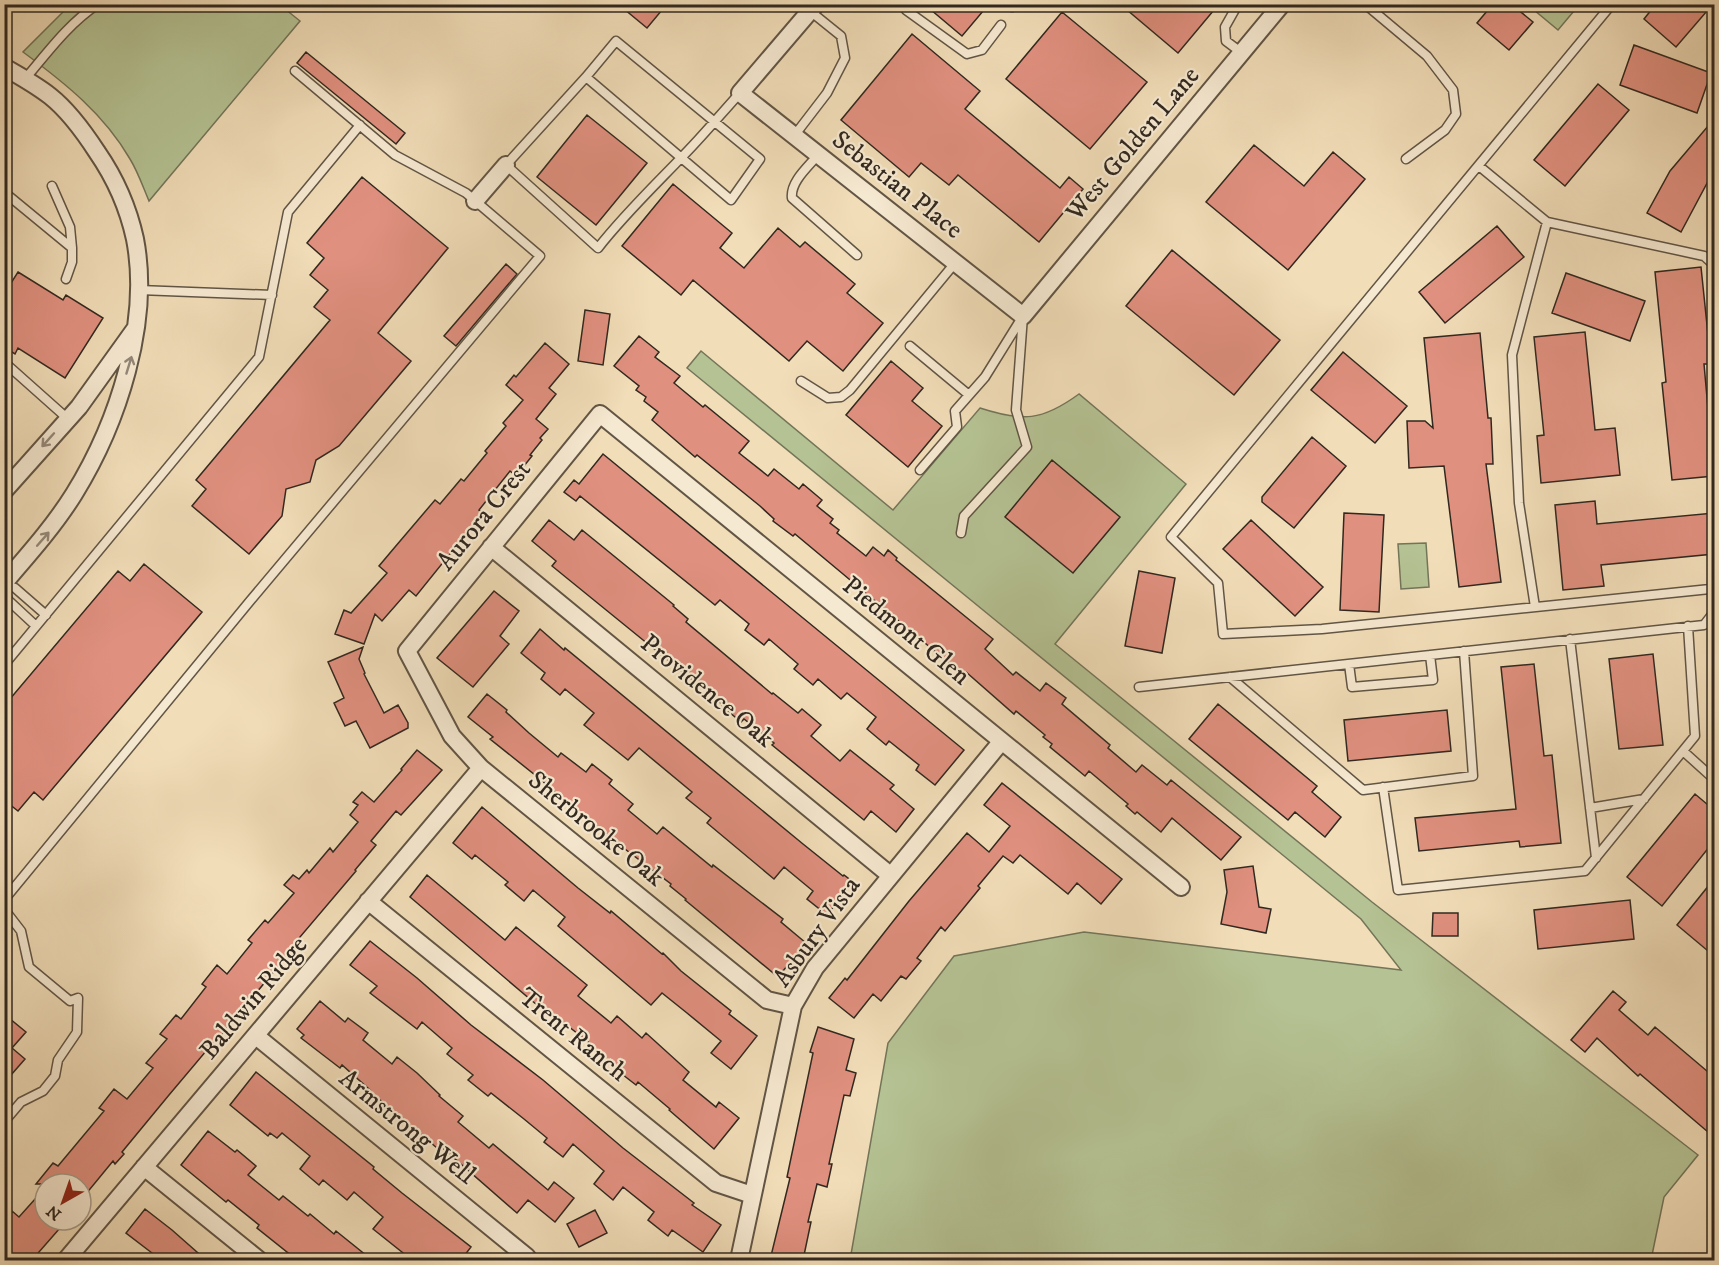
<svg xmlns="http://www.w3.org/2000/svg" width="1719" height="1265" font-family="'IM FELL DW Pica',serif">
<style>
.green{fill:#b5c293;stroke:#737559;stroke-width:1.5}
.building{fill:#e0907f;stroke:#31281f;stroke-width:1.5}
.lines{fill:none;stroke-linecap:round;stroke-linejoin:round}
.service-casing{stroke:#615545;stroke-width:11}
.minor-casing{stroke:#615545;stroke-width:20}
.service{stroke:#f6e9d1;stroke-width:8}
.minor{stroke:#f6e9d1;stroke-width:16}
.oneway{stroke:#948878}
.labels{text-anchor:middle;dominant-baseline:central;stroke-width:4.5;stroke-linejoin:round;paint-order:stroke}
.street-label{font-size:26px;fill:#31281f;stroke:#f6e9d1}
</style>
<rect width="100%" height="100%" fill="#f1ddb8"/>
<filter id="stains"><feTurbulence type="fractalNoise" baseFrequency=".00333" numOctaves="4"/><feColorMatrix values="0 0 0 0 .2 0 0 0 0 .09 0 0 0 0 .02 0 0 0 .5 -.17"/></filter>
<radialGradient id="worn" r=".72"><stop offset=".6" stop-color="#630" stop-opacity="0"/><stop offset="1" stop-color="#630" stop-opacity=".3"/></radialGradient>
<path class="green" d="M70,5H280L300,21L149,201C143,187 138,172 130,159C104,114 65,83 23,52Z
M1528,5H1579L1558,30Z
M701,351L893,510L980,408C1023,422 1042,421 1079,394L1186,484L1055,644L1372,902L1698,1155L1664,1197L1651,1260H850L888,1043L954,956L1084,932L1401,970L1361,919L687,368Z
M1426,543L1429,587L1401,589L1398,544Z"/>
<path class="building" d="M618,4H667L647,28Z
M924,4H989L962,36Z
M1120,4H1219L1178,53Z
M1493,4H1511L1533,22L1509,50L1477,23Z
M1656,4H1713L1676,47L1644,19Z
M1062,12L1147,82L1090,149L1006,79Z
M912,34L980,91L965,109L1060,188L1069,177L1083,189L1039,242L958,175L949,185L921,163L909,177L841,120Z
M1634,45L1711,73L1697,113L1620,85Z
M306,52L405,133L396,144L297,63Z
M1598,84L1629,110L1565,186L1534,160Z
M587,115L647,163L596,225L537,177Z
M1714,119V170L1681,232L1647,213L1670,171Z
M1254,145L1304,186L1333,152L1365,179L1288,270L1206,202Z
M362,177L448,248L378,333L411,361L339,446L316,460L310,482L286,489L282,516L249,554L192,506L206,489L196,480L330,320L314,307L328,290L310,275L324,258L307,243Z
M673,184L732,233L720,248L744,268L778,228L800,247L805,242L855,284L847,293L883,323L843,371L807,341L789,361L693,280L681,295L622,246Z
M1497,226L1524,257L1445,323L1419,292Z
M1172,250L1280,340L1234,395L1126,306Z
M506,264L517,274L456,346L444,336Z
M1701,267L1711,364H1704L1714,476L1672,480L1662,383L1666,382L1655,272Z
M18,272L63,300L66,295L103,318L65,378L18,348L15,354L4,347V294Z
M1566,273L1645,301L1630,341L1552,313Z
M585,310L610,314L603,365L578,361Z
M1585,332L1595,430L1615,428L1620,475L1541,483L1537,436L1544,435L1534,337Z
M1480,333L1488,418H1491L1493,464H1486L1501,582L1459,587L1444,466L1409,468L1407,421H1425L1433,428L1424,338Z
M639,336L659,352L655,357L680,376L674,383L703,407L705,405L749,441L739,453L768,476L774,469L799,489L803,484L822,500L817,506L833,519L830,523L839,530L837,533L866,556L873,547L884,556L888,550L897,558L896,560L993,639L985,649L1013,675L1016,672L1040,691L1046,683L1066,698L1062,704L1110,745L1108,748L1136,772L1142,765L1167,785L1171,780L1241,837L1221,860L1172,818L1161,832L1137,812L1135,814L1126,806L1128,804L1089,771L1085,776L1050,747L1052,744L1043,737L1045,735L1016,711L1014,714L966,672L963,675L843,574L795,534L793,536L773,521L774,519L760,506L697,455L695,457L652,420L658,412L644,401L646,397L636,390L639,386L614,366Z
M545,343L569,364L549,388L556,394L536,419L548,429L540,438L542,440L530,455L532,456L516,476L510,471L479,510L483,513L416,596L409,590L382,621L375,614L364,644L335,634L344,610L351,613L387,573L379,566L395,547L435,500L440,504L461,479L464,481L487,453L485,451L506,426L503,423L523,400L506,385L514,375L516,377Z
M1343,352L1407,406L1375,443L1311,390Z
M891,361L923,388L912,401L942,426L908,467L846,415Z
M1312,437L1346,466L1294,528L1262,502V497Z
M603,454L964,750L935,785L916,770L919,765L889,741L886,745L867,729L876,717L847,693L841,699L818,679L813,685L794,669L798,664L769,639L764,645L745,630L749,624L720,600L715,605L580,496L576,501L564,492L574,480L579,484Z
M1052,460L1120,517L1073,573L1005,517Z
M1595,501L1597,524L1714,513V554L1601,565L1604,586L1563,590L1555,505Z
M1344,513L1384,515L1379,612L1340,610Z
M549,520L574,540L582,530L674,605L673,606L688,619L686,622L772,694L773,693L798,713L802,709L821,725L811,736L840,761L850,750L894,785L890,789L914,809L896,832L871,811L864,820L772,745L774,743L744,719L741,722L722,706L723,705L552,566L556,561L532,541Z
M1251,520L1323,587L1295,616L1223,549Z
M144,564L202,612L43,800L34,792L18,811L4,800V706L118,571L130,581Z
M1139,571L1175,578L1162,653L1125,646Z
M494,591L519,611L500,636L509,644L473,687L437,658Z
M540,629L564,650L565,648L803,844L843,876L844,875L853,882L827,915L807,899L813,891L784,867L774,879L707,823L711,818L686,798L692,792L639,748L628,760L584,725L594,713L565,689L560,695L541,679L545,673L521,653Z
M363,647L359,659L365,673L364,674L384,713L398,705L408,723V728L370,748L356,721L345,726L334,703L344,698L328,662Z
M1653,654L1663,745L1619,749L1609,659Z
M1534,664L1544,756L1552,755L1561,843L1520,847L1519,841L1419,851L1415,818L1516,809L1501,667Z
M487,694L507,710L506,712L529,733L558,757L561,753L586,772L592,764L612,780L609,784L633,804L628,810L657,834L663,827L712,867L713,865L783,919L781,922L806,943L778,977L685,900L686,899L670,886L671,884L588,821L540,779L490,739L493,737L468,717Z
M1218,704L1317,786L1312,792L1341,817L1325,837L1295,812L1288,820L1189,739Z
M1447,710L1451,751L1348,761L1344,720Z
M417,750L442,770L401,815L396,811L371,841L376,845L355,870L356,871L294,944L295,946L218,1039L217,1038L169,1095L122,1152L124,1154L115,1164L113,1161L81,1200V1184H36L53,1163L58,1166L104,1111L99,1108L114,1089L127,1099L153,1068L146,1063L167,1039L160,1034L176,1015L181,1019L206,987L202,984L217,965L227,974L252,943L248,940L265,920L268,923L294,893L284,885L293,875L299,879L307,870L309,873L330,848L333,852L358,822L350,815L358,805L353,802L362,792L374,802L402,770L401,769Z
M1002,783L1122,879L1101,904L1077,883L1068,894L1020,855L1013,863L1003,856L978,886L980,888L945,931L941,927L917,958L921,961L906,979L901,976L881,1001L873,994L854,1018L829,998L845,978L847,980L909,901L967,833L989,852L1010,826L984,805Z
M1695,794L1714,810V841L1662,906L1627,877Z
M482,807L578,888L610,913L611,911L662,954L663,953L681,971L731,1011L729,1014L757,1036L731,1069L711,1053L721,1041L687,1013L662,993L651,1005L558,926L565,917L533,890L524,901L505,885L508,882L475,855L472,859L453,843Z
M1253,866L1259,907L1271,909L1266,933L1221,924L1227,892L1224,870Z
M427,875L505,940L516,927L587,985L578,996L611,1023L617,1016L642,1038L646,1033L689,1072L683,1080L716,1107L719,1102L739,1118L714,1149L669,1110L670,1109L638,1082L636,1085L609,1064L590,1047L592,1045L559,1019L557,1021L531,1000L410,897Z
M1714,879V956L1677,925Z
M1630,900L1634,939L1538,949L1534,910Z
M1433,913H1458V936H1432Z
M370,941L417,978L471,1025L543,1080L623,1148L694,1203L692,1205L721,1225L703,1252L672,1230L668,1236L648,1220L654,1212L623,1187L613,1200L594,1184L604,1171L573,1144L563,1157L544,1142L547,1138L524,1119L491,1093L488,1096L468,1080L473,1075L447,1054L452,1048L422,1022L417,1029L370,993L377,986L350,965Z
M1613,991L1626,1002L1619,1010L1648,1035L1655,1027L1714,1077V1125L1708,1132L1640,1074L1638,1076L1597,1038L1585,1052L1571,1040Z
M320,1001L345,1022L348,1018L368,1033L363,1040L392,1064L397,1057L417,1073L440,1095L439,1096L463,1116L458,1122L489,1148L493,1144L548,1190L554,1182L574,1198L555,1222L528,1200L517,1213L439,1145L437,1148L380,1100L379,1102L368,1093L370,1090L342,1065L340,1068L301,1038L304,1035L297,1029Z
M4,1014L26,1032L12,1048L25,1059L4,1083Z
M818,1027L854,1039L846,1070L856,1073L850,1096L844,1095L829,1164H832L827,1187L817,1184L808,1222H811L803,1260H770L790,1178L787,1177L813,1053L810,1052Z
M256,1072L374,1167L373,1169L402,1193L471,1247L461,1260H412L373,1229L383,1217L354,1192L347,1200L323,1180L319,1185L300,1169L310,1156L282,1133L277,1138L270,1133L268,1136L230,1105Z
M208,1131L235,1152L237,1150L256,1166L248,1175L279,1200L283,1196L308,1216L310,1214L334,1234L336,1231L372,1260H297L257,1228L259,1225L228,1200L226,1202L181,1165Z
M45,1188V1220H67L32,1260L24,1254L18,1260H4V1221L12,1211L19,1217Z
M145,1209L172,1230L206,1260H146L152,1253L126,1233Z
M595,1210L607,1233L579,1247L567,1224Z"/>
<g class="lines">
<defs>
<path id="service" d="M901,4L906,10L967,54L982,50L1001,25
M1238,4L1225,27L1226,41L1242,53
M1365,4L1427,56L1453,90L1456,114L1445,130L1406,159
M1612,4L1171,537L1218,583L1223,634L1322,629L1710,589L1714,582
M1012,7L1013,4
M586,77L616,41L760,159L731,200L586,77L506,165L598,248C623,216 652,188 680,159C701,138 720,115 740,93
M25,79C48,52 68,24 98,4
M794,136L827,93L845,58L841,36L810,11
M818,155C808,167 790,182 792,198L857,255
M1479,166L1547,222L1704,256L1714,265
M52,186L70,227L72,248
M4,192L72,248V262L66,279
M139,290L272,295
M910,346L969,395
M4,362L68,419
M801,381L828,398L841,397L850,390L955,263
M920,470L957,427L955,411L985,377L1021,319
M961,533L964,516L1027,447L1016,410L1023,316
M4,584L15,588L46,615
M4,588L8,600L36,626
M1535,607L1519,503L1512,355L1547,222
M1570,639L1596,858
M1349,664L1352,687L1433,680L1430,655
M4,665L259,357L288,212L360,125
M1230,677L1363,790L1473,776L1464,651
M1139,687L1704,625L1714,612
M1683,751L1714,779
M1383,787L1398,890L1585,871L1695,736L1688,626
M1590,808L1644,799
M4,900L250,601L540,256L466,193L395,155L295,71
M4,909L21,931L29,967L70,1001L78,998L77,1032L58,1060L55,1076L43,1091L21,1102L4,1122"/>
<path id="minor" d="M816,4L740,93L1023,316L1282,4
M4,67C20,76 36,85 50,96C69,111 84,132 97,152C115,178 128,207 135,239C151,322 118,423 74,494C54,526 29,554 4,583
M475,201L506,165
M4,491L79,407L135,329
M491,547L890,875
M368,901L716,1183L752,1195
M793,1006L767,1000L481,768L452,736L407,651L600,414L1181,887
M256,1036L527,1257
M144,1167L259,1260
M66,1260L481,768
M739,1260L793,1006L815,968L1001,742"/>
</defs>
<use href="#service" class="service-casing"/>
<use href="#minor" class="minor-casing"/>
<use href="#service" class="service"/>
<use href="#minor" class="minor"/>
</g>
<defs><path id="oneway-shaft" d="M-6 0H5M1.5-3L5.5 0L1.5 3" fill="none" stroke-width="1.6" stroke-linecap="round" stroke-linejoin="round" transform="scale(1.5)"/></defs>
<g class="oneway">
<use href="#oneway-shaft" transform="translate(129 365) rotate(-73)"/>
<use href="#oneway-shaft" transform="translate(48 440) rotate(132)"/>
<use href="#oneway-shaft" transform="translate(43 539) rotate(-49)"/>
</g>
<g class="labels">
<g class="street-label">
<text transform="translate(1133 144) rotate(-50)">West Golden Lane</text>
<text transform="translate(897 185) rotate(38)">Sebastian Place</text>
<text transform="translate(484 516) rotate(-51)">Aurora Crest</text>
<text transform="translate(906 631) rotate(39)">Piedmont Glen</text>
<text transform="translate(707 691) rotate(39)">Providence Oak</text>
<text transform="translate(596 829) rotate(39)">Sherbrooke Oak</text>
<text transform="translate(817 932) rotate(-54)">Asbury Vista</text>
<text transform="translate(254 998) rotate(-50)">Baldwin Ridge</text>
<text transform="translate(573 1035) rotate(39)">Trent Ranch</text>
<text transform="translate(407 1127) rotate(39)">Armstrong Well</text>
</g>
</g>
<rect width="1719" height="1265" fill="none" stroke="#f1ddb8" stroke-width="24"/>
<rect x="6" y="6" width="1707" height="1253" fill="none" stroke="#31281f" stroke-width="3"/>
<rect x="12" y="12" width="1695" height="1241" fill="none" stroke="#31281f" stroke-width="1.5"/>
<g transform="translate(63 1202) rotate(220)"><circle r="28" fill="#f6e9d1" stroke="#a79c8a" stroke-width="1.5"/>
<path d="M0-4.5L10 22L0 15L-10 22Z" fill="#8f2418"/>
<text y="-9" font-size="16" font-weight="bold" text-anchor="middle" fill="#31281f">N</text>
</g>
<rect width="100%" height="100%" filter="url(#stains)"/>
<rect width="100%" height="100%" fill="url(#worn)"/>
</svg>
